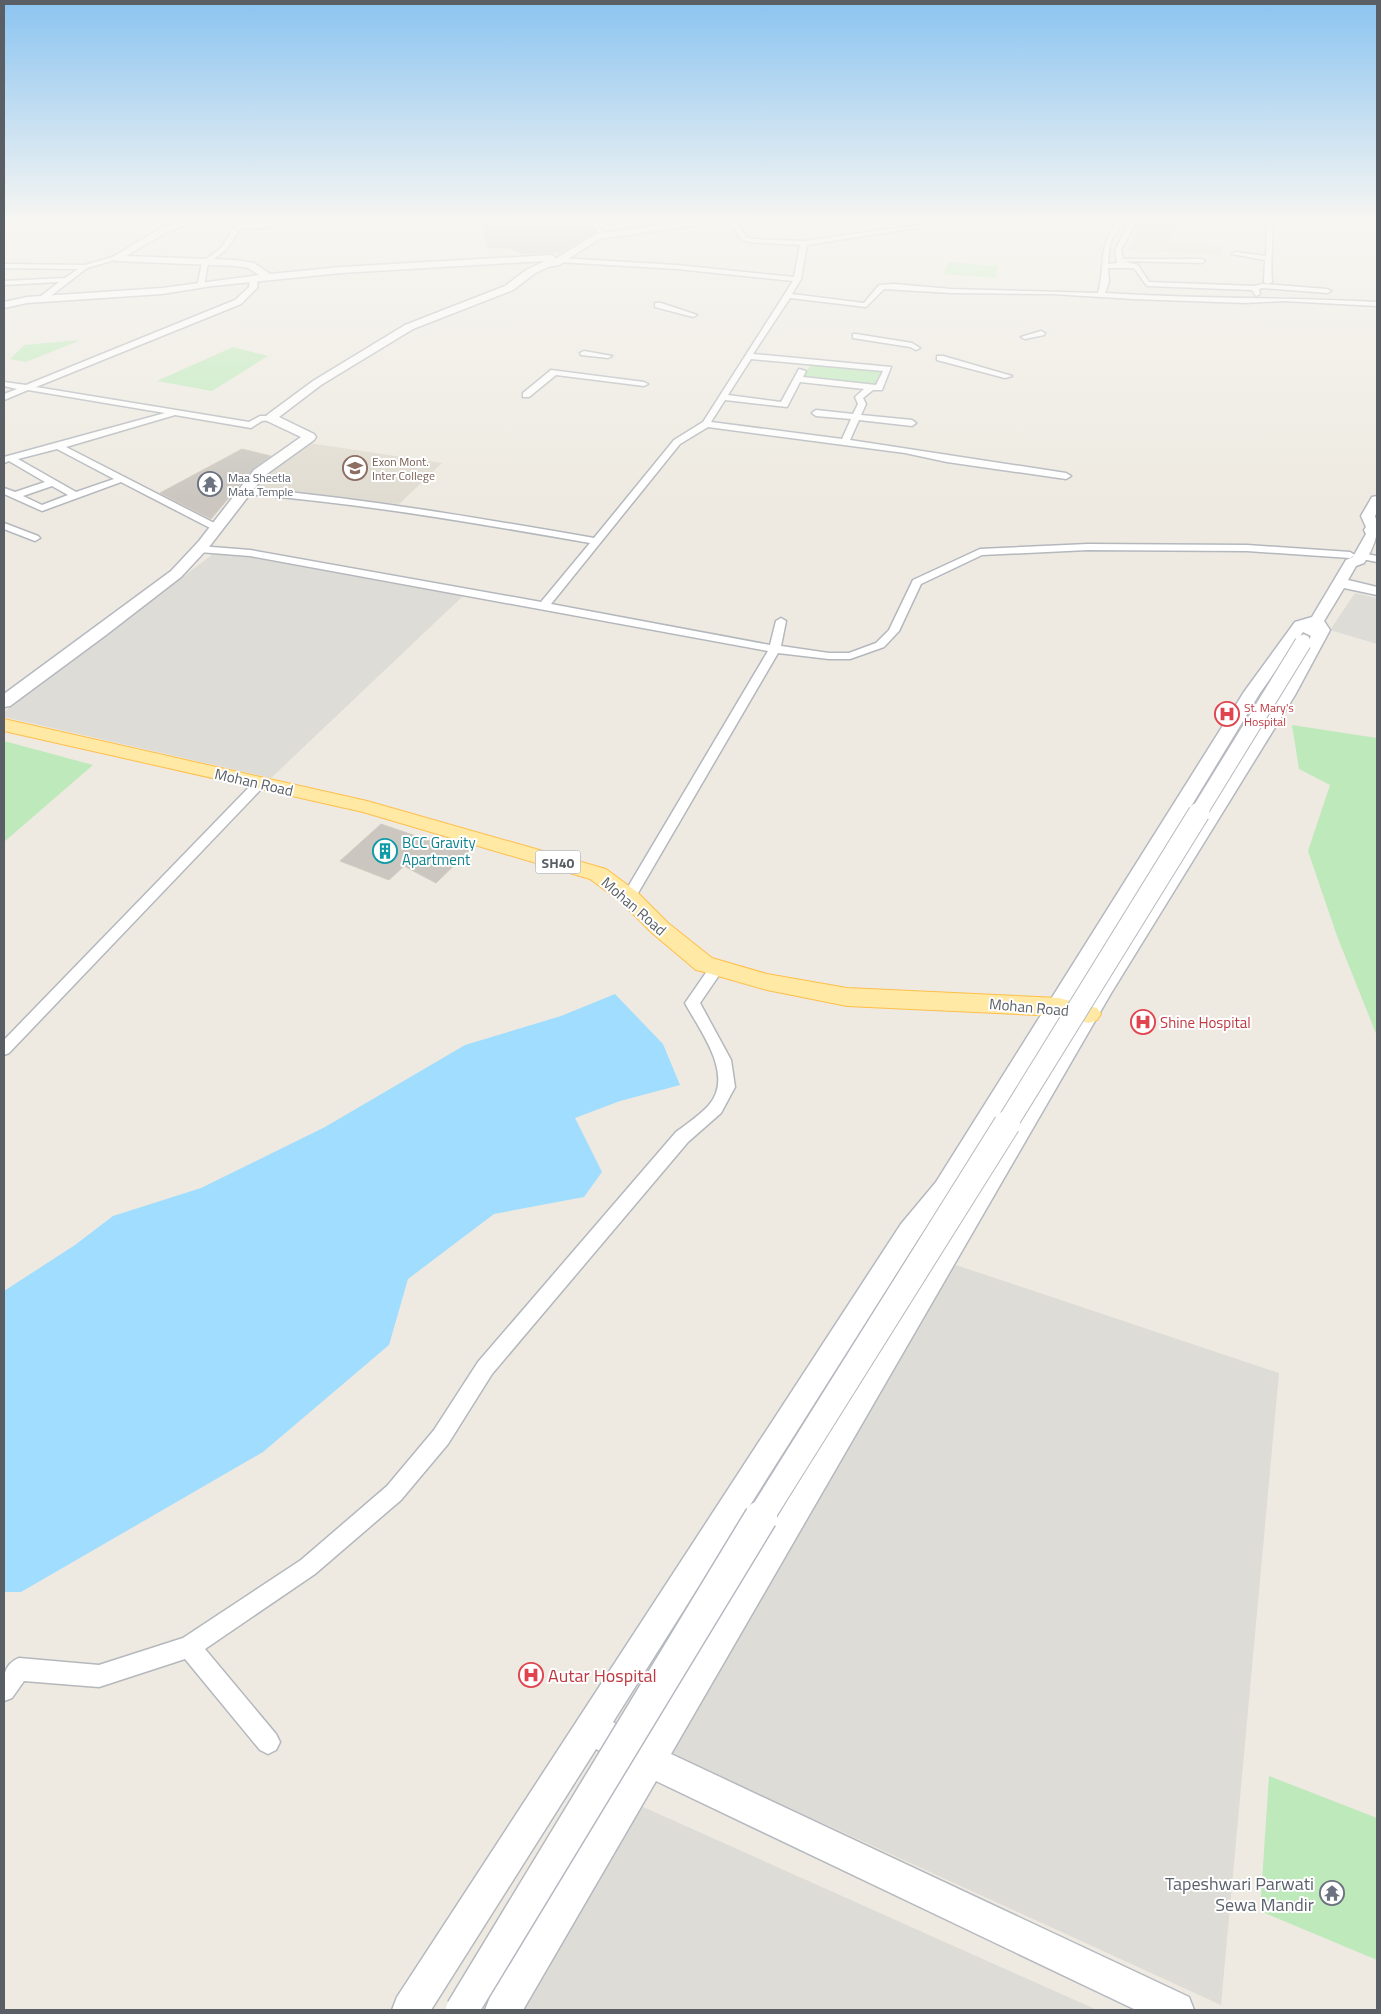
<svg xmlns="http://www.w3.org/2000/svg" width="1381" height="2014" font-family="'Titillium Web',sans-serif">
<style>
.industrial{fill:#dedcd6}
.education{fill:#e1dcd1}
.green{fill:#bee9ba}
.water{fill:#a0ddff}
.building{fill:#cbc7c0;stroke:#d3cbbe}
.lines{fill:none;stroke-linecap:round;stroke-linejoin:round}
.street-casing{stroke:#b4b8bd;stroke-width:3}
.secondary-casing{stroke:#b5b9bf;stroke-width:3}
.primary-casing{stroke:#ffbe49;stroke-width:2}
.street{fill:#fff;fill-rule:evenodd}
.secondary{fill:#fff;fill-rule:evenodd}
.primary{fill:#ffe9a5;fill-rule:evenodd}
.secondary-bridge-far3-casing{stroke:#b5b9bf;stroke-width:18;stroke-linecap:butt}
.secondary-bridge-far2-casing{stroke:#b5b9bf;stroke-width:23;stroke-linecap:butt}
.secondary-bridge-far1-casing{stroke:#b5b9bf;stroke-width:28;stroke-linecap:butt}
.secondary-bridge-casing{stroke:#b5b9bf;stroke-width:35;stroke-linecap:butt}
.secondary-bridge-far3{stroke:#fff;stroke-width:16}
.secondary-bridge-far2{stroke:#fff;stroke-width:21}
.secondary-bridge-far1{stroke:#fff;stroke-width:26}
.secondary-bridge{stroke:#fff;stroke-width:32}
.labels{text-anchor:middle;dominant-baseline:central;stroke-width:4;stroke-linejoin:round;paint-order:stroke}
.far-education-label{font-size:12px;fill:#785e54;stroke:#fff;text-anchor:start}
.far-worship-label{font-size:12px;fill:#5b616d;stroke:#fff;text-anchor:start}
.far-health-label{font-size:12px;fill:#be3a42;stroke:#fff;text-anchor:start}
.shield{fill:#fff;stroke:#8b8f92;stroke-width:1}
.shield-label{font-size:14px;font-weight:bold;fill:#595f64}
.street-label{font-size:15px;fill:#595f64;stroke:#fff}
.culture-label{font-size:15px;fill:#0d838f;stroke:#fff;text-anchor:start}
.health-label{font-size:15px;fill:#be3a42;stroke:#fff;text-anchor:start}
.near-health-label{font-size:18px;fill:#be3a42;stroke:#fff;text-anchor:start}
.near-worship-label{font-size:18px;fill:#5b616d;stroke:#fff;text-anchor:end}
</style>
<rect width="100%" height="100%" fill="#eeeae1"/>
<path class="industrial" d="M213,554L248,557L463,596L271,778L4,717V712Z
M1355,593L1377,598V644L1330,630Z
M950,1263L1279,1373L1221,2005L672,1754Z
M641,1806L1097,2010H519Z"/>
<path class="education" d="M1140,218L1179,219L1172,242L1221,247V255L1128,250Z
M309,443L442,463L399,504L254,490L266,474Z"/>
<path class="green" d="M948,262L998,266L995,278L944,274Z
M81,340L26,362L10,359L24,345Z
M233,347L268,356L212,391L157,381Z
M811,364L881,371L875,385L804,377Z
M1292,725L1377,738V1036L1337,936L1308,851L1330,785L1299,769Z
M4,741L93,765L4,842Z
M1269,1776L1377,1818V1960L1260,1911Z"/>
<path class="water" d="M615,994L663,1044L680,1085L620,1101L575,1118L602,1172L584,1197L494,1214L408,1279L389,1345L263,1452L21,1592H4V1291L75,1245L113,1216L201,1188L325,1127L465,1045L561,1016Z"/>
<path class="building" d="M479,218H572L589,224L594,233L560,253L521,254L509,248H488Z
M242,449L271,456L253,469L211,519L160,493Z
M381,824L442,845L445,842L469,851L436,883L404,866L389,880L340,861Z"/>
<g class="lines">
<defs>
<path id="street" d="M244,218H250L245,224C264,224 285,216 304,218L262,228H241L226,250L208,263L204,286L197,288L202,262L221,248L233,229Z
M574,218L594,220L606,235L601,236L590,222Z
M720,218C731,217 741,227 746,237L751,239L804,241L925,224L928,226L807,245L801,279L792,294L864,303L879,285L894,284L951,289L1098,293C1106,264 1097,253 1115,224L1138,218L1121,250L1123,259H1202L1205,261L1202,263L1124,261L1138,265L1149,282L1255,286L1262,284L1327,289L1331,291L1327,293L1262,288L1259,289L1260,294L1256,296L1252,290L1147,286L1134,268H1108L1109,281L1105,293C1196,299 1286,297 1377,302V306L1283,301L1245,303L1133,299L1053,294L951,293L884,289L866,307L790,298L753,354L891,367L882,390H873L863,398L866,404L861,415L912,420L916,423L912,426L859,420L850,440L1066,473L1071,476L1066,479L947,462L905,453L708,427L680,444L551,604L770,645L776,621L781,618L786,621L781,646L829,653H849L876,643L889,630L913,580L980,549L1088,544L1247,545L1350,552L1355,555L1350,558L1247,551L1088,550L982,555L921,584L899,631L884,647L850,659H829L778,653L634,900H624L622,897L768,651L250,556L199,552L194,549L199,546L250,550L541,602L590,543C475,523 361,503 245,494L240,491L245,488C362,498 478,518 594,538L674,440L703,422L793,281L677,269L559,262L556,260L559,258L677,265L794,277L800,245L748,242L741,239L736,230ZM1128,225L1115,250L1117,263L1108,264L1110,243L1119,226ZM751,359L883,371L876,385L803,377L806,371L799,369L781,402L728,395ZM800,382L864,389L855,397L858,404L853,414L816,410L812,413L816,416L851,419L842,439L711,422L725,400L787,407Z
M1270,219L1273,221C1273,242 1270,261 1272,282L1268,284L1264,282L1265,260L1232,254L1235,252L1266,256L1267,221Z
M116,256L118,259L87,268L43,302L36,300L59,282L4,285V281L65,278L78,269L4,268V264L85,265Z
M254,277L258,279L257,288L241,304L36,387L249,422L260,416H274V420L262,421L251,428L175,415L66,447L220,526V530H214L121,482L42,511L4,494V488L15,492L45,482L9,461L4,463V457L165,413L28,390L4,400V394L17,389L4,386V382L26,385L235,300L249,287L250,279ZM57,449L114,479L76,492L18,459ZM52,486L68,495L42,505L23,496Z
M655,303H661L697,315L693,317L655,307Z
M1041,331L1045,333L1044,335L1025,339L1021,337Z
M856,334L912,343L920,348L916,350L910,347L853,338V334Z
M584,351L612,356L608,358L581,355L580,353Z
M937,356H943L1012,376L1005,378L937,360Z
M551,370L644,382L648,384L644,386L556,375L529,397H523V393Z
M4,523L38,536L40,538L35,541L4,529Z
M1361,553L1377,556V562L1357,558V554Z
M260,779L266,783L264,786L9,1053L4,1055V1040L256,780Z
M717,963L724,968L700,1003L731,1060L735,1087L721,1113L688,1142L492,1374L448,1444L401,1500L315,1574L205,1649L276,1734L280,1742L276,1750L268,1754L260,1750L185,1659L99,1687L24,1681L12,1698L4,1701C4,1683 0,1666 19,1658L99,1665L183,1638L301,1560L387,1486L434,1430L478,1362L676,1132C687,1124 700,1115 709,1105C735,1075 700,1031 685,1003L712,964Z"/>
<path id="secondary" d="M188,218H200L162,235L126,256L236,260L254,263L270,274L341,267L551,255L554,256L555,259L596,234L710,218H730L725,221L599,239L559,265L548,267L534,274L513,290L413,329L321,385L279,417L314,434L316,437L314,440L264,476L209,547L181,577L106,635L10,706L4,707V694L171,571L199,541L254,470L301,437L267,421L265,418L267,415L313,381L405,325L505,286L526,270L545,261L341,273L212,286L162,294L27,303L4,308V302L27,297L162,288L259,275L248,268L236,266L116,261L111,258L156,231Z
M1377,496V512L1375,516C1381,532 1373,549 1364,563L1356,566L1348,580L1377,587V595L1344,588L1324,621L1330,630L1295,695L1110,995L671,1754L1189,1997L1194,2010H1136L656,1781L523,2010H485L490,1997L628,1767L596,1749L431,2010H392L397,1997L901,1224L936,1182L1244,692L1295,622L1312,617L1346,560L1353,557L1366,534L1364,530L1366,527L1361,516L1372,497ZM1303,632L1311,636L1279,695L1096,985L644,1740L613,1722L919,1238L954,1196L1260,693Z"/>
<path id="primary" d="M4,719L367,801L606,869L637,892L668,923L712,958L767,974L847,988L1059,998L1097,1008L1101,1014L1097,1020L1089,1023L1059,1016L847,1006L767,990L704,972L696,970L652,933L621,902L590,879L363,812L4,731Z"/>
</defs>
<use href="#street" class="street-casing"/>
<use href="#secondary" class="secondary-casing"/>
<use href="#primary" class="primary-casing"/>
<use href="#street" class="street"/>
<use href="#secondary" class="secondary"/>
<use href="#primary" class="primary"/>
<defs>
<path id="secondary-bridge-far3" d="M1198,814L1303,643"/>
<path id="secondary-bridge-far2" d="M1006,1125L1199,813"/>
<path id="secondary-bridge-far1" d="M760,1518L1007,1124"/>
<path id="secondary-bridge" d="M462,2010L761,1517"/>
</defs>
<use href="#secondary-bridge-far3" class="secondary-bridge-far3-casing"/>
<use href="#secondary-bridge-far2" class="secondary-bridge-far2-casing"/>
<use href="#secondary-bridge-far1" class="secondary-bridge-far1-casing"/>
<use href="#secondary-bridge" class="secondary-bridge-casing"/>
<use href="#secondary-bridge-far3" class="secondary-bridge-far3"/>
<use href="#secondary-bridge-far2" class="secondary-bridge-far2"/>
<use href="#secondary-bridge-far1" class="secondary-bridge-far1"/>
<use href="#secondary-bridge" class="secondary-bridge"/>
</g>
<linearGradient id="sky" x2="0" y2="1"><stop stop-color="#8bc4f1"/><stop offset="0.44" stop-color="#f7f6f2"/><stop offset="1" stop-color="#f7f6f2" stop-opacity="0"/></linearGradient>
<rect width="1381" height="499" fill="url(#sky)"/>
<defs>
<symbol id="university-ring" viewBox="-11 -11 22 22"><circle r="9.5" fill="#fff" stroke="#8d6e63" stroke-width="1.5"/><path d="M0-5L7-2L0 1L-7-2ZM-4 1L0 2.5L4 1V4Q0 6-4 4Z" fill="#8d6e63"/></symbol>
<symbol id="temple-ring" viewBox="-11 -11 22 22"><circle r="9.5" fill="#fff" stroke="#6b7280" stroke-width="1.5"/><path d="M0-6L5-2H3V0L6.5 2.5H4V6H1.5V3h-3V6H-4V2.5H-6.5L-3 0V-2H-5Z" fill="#6b7280"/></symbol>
<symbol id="hospital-ring" viewBox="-11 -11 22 22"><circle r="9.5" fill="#fff" stroke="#e0444e" stroke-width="1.5"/><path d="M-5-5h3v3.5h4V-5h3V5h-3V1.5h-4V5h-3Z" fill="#e0444e"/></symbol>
<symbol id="building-ring" viewBox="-11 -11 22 22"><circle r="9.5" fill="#fff" stroke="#0f9aa8" stroke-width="1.5"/><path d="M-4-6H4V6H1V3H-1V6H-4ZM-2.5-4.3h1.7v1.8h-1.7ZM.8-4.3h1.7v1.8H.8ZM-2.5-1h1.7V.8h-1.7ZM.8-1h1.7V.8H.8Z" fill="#0f9aa8"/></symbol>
</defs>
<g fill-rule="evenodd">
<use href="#university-ring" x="341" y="454" width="28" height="28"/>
<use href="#temple-ring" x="196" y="470" width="28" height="28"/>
<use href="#hospital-ring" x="1213" y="700" width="28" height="28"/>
<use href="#building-ring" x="371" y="837" width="28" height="28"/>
<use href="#hospital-ring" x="1129" y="1008" width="28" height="28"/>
<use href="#hospital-ring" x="517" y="1661" width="28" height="28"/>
<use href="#temple-ring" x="1318" y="1879" width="28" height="28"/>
</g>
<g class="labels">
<g class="far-education-label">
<text x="372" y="461">Exon Mont.<tspan x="372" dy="14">Inter College</tspan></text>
</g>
<g class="far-worship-label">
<text x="228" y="477">Maa Sheetla<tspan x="228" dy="14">Mata Temple</tspan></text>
</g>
<g class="far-health-label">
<text x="1244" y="707">St. Mary's<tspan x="1244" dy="14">Hospital</tspan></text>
</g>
<rect class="shield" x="535.5" y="850.5" width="45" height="23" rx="4"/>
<g class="shield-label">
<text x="558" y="862">SH40</text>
</g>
<g class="street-label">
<text transform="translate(254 782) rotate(13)">Mohan Road</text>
<text transform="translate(634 906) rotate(41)">Mohan Road</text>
<text transform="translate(1029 1007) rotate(5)">Mohan Road</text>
</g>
<g class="culture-label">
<text x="402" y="842">BCC Gravity<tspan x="402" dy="17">Apartment</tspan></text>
</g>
<g class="health-label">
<text x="1160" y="1022">Shine Hospital</text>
</g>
<g class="near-health-label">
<text x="548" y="1675">Autar Hospital</text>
</g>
<g class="near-worship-label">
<text x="1314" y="1883">Tapeshwari Parwati<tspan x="1314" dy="21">Sewa Mandir</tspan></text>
</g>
</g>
<rect width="1381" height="2014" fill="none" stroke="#595f64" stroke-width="10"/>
</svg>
